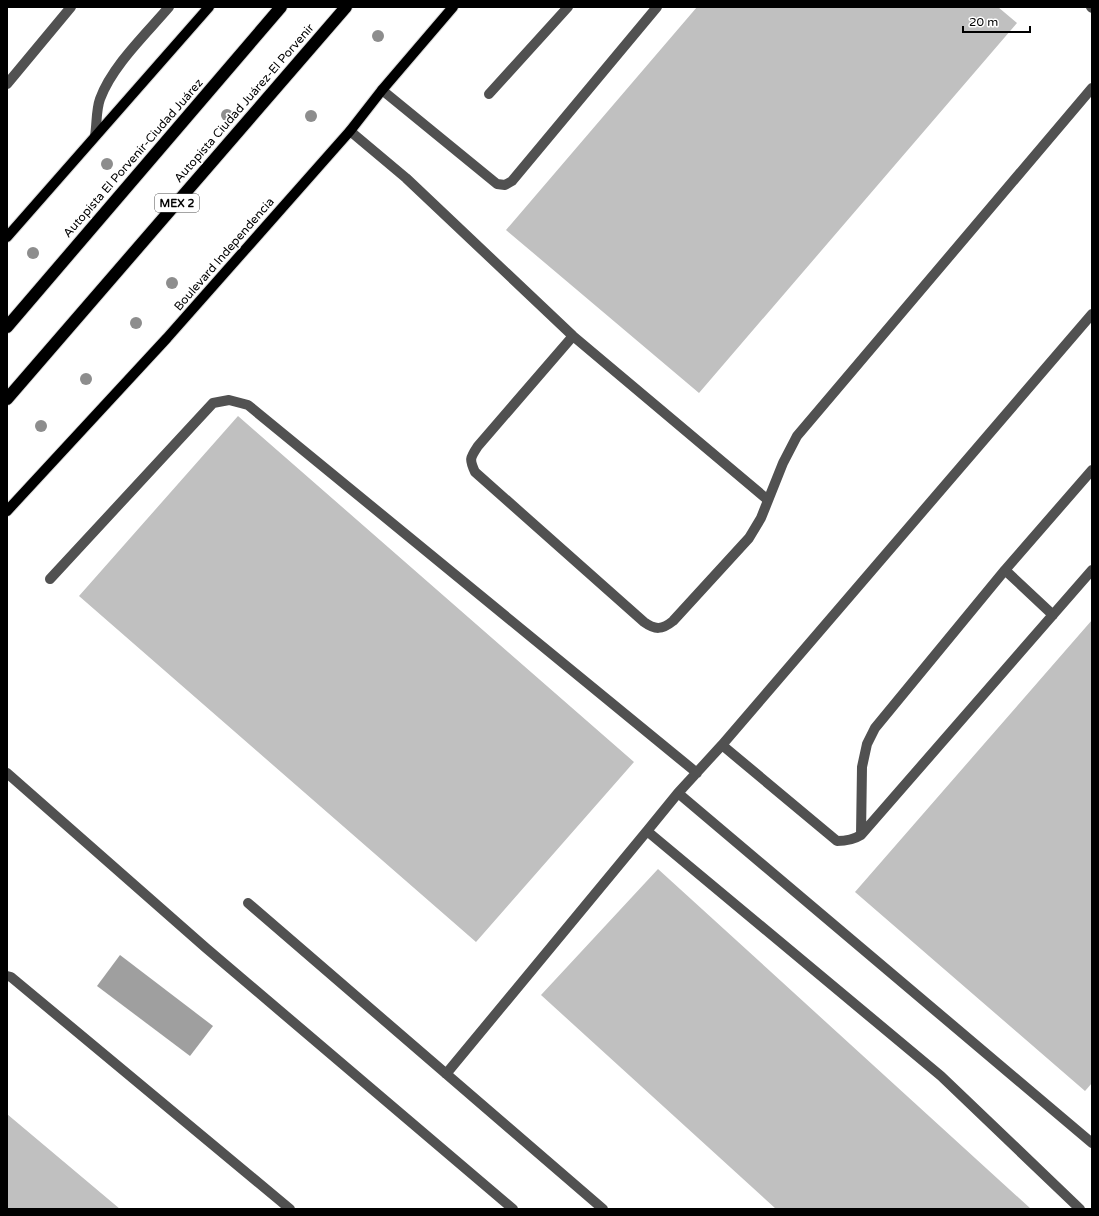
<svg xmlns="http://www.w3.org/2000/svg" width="1099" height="1216" font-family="'Varela Round',sans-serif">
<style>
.water{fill:#9f9f9f}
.building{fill:#c0c0c0}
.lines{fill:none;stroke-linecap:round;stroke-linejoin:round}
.major-casing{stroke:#dbdbdb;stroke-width:12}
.highway-casing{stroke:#dbdbdb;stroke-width:14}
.minor{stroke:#515151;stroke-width:10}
.major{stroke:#000;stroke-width:10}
.highway{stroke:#000;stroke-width:12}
.tree{fill:#8d8d8d}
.labels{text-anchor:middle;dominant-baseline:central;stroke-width:3.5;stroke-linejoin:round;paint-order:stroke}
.shield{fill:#fff;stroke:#4c4c4c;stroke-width:1}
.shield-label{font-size:11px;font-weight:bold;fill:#000}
.street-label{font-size:12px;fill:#000;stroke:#fff}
</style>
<rect width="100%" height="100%" fill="#fff"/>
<path class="water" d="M120,955L213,1026L190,1056L97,986Z"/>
<path class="building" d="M697,7H998L1017,23L699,393L506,230Z
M238,416L634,762L476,942L79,596Z
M1092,620V1083L1085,1091L855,892Z
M658,869L1031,1209H776L541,995Z
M7,1114L120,1209H7Z"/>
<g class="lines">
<defs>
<path id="major" d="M7,237L209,7
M7,511L167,338L350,131L382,90L453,7"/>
<path id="highway" d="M7,327L281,7
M7,399L346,7"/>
</defs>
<use href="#major" class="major-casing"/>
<use href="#highway" class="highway-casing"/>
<path class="minor" d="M1091,7L1092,8
M7,84L71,7
M382,90L497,184L505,185L512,181L657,7
M489,94L568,7
M350,131L406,178L573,336L768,500
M95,136C97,124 96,110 100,99C112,66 146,34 169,7
M573,336L478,446C470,458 469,459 475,472L644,622C655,630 662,630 673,621L749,538L761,518L783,463L797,436L1092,88
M1005,570L1053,615
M50,579L213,403L229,400L248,405L697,773
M722,745L837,841C846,841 853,840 861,835L1092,570
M7,773L206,948L513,1209
M678,793L1092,1143
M647,831L941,1076L1080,1209
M861,835L862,767L867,744L875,728L1005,570L1092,470
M248,903L603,1209
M7,976L11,977L290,1209
M446,1074L647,831L678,793L722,745L1092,314"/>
<use href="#major" class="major"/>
<use href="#highway" class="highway"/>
</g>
<g class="tree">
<circle cx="378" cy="36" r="6"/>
<circle cx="227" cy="115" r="6"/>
<circle cx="311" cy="116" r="6"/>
<circle cx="107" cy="164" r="6"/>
<circle cx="33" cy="253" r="6"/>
<circle cx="172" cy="283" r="6"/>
<circle cx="136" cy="323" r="6"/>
<circle cx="86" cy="379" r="6"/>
<circle cx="41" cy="426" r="6"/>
</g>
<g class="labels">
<rect class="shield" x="155" y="194" width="44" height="18" rx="3"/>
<g class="shield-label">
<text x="177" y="203">MEX 2</text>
</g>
<g class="street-label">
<text transform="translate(244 103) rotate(-49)">Autopista Ciudad Juárez-El Porvenir</text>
<text transform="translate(133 158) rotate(-49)">Autopista El Porvenir-Ciudad Juárez</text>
<text transform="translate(224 254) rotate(-49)">Boulevard Independencia</text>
</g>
</g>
<rect width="1099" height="1216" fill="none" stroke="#000000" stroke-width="16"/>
<path d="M963 26v6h67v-6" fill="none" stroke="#000000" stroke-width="2"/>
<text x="969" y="26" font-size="12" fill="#000000" stroke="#ffffff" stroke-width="3" paint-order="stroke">20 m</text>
</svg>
